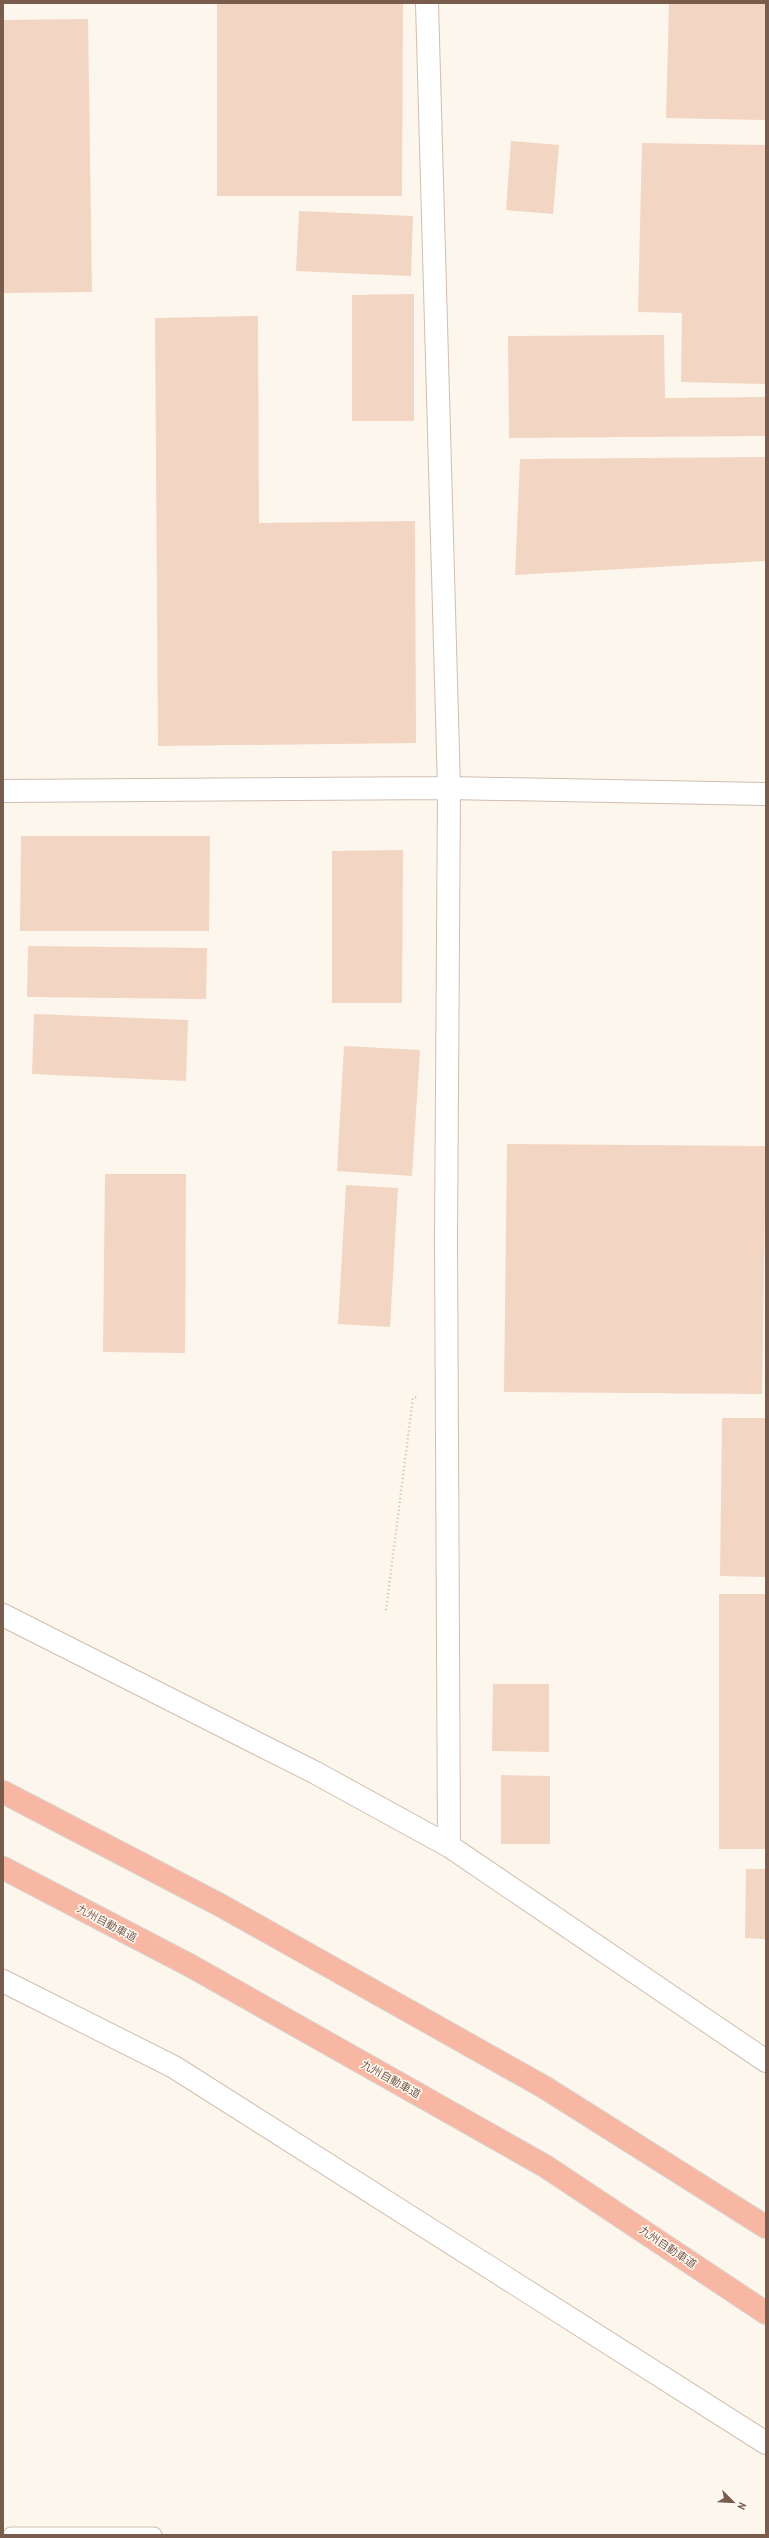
<svg xmlns="http://www.w3.org/2000/svg" width="769" height="2538" font-family="'Archivo Narrow','Noto Sans JP',sans-serif">
<style>
.building{fill:#f3d5c3}
.lines{fill:none;stroke-linecap:round;stroke-linejoin:round}
.service-casing{stroke:#d1beb0;stroke-width:17}
.minor-casing{stroke:#d1beb0;stroke-width:24}
.tertiary-casing{stroke:#d1beb0;stroke-width:24}
.motorway-casing{stroke:#dad1cd;stroke-width:24}
.path{stroke:#d9b8a5;stroke-width:2.5;stroke-dasharray:1 3;stroke-linecap:butt}
.service{stroke:#fff;stroke-width:15}
.minor{stroke:#fff;stroke-width:22}
.tertiary{stroke:#fff;stroke-width:22}
.motorway{stroke:#f7b7a3;stroke-width:22}
.labels{text-anchor:middle;dominant-baseline:central;stroke-width:3;stroke-linejoin:round;paint-order:stroke}
.street-label{font-size:11px;fill:#7a5c4d;stroke:#fffaf3}
</style>
<rect width="100%" height="100%" fill="#fdf6ec"/>
<path class="building" d="M217,3H403L402,196H217Z
M669,3H766V120L666,118Z
M88,19L92,292L3,293V20Z
M511,141L559,145L553,214L506,210Z
M642,143L766,145V384L681,382L682,313L638,312Z
M299,211L413,216L411,276L296,271Z
M414,294V421H352V295Z
M258,316L259,523L415,521L416,743L158,746L155,318Z
M664,335L665,398L766,397V436L509,438L508,336Z
M766,457V561L515,575L520,459Z
M21,836H210L209,931H20Z
M403,850L402,1003H332V851Z
M28,946L207,948L206,999L27,997Z
M34,1014L188,1020L186,1081L32,1074Z
M344,1046L420,1050L412,1176L337,1171Z
M507,1144L766,1146L762,1394L504,1392Z
M105,1174H186L185,1353L103,1352Z
M346,1185L398,1188L390,1327L338,1324Z
M722,1418H766V1577L720,1576Z
M719,1594H766V1849H719Z
M493,1684H549V1752L492,1751Z
M501,1775L550,1776V1844H501Z
M746,1869H766V1939L745,1938Z"/>
<g class="lines">
<defs>
<path id="service" d="M11,2535H154"/>
<path id="minor" d="M427,3L449,788L446,1239L449,1846
M3,791L449,788L766,794
M3,1615L316,1773L449,1846L766,2061"/>
<path id="tertiary" d="M3,1981L174,2067L766,2443"/>
<path id="motorway" d="M3,1792L220,1905L544,2087L766,2227
M3,1868L191,1966L545,2166L766,2313"/>
</defs>
<use href="#service" class="service-casing"/>
<use href="#minor" class="minor-casing"/>
<use href="#tertiary" class="tertiary-casing"/>
<use href="#motorway" class="motorway-casing"/>
<path class="path" d="M386,1610L413,1398L417,1397"/>
<use href="#service" class="service"/>
<use href="#minor" class="minor"/>
<use href="#tertiary" class="tertiary"/>
<use href="#motorway" class="motorway"/>
</g>
<g class="labels">
<g class="street-label">
<text transform="translate(107 1923) rotate(28)">九州自動車道</text>
<text transform="translate(391 2079) rotate(29)">九州自動車道</text>
<text transform="translate(668 2247) rotate(34)">九州自動車道</text>
</g>
</g>
<rect width="769" height="2538" fill="none" stroke="#7a5c4d" stroke-width="8"/>
<g transform="translate(733 2502) rotate(114)" stroke="#fffaf3" stroke-width="3" paint-order="stroke">
<path d="M0-3L7 15L0 10L-7 15Z" fill="#7a5c4d"/>
<text y="-6" font-size="11" font-weight="bold" text-anchor="middle" fill="#7a5c4d">N</text>
</g>
</svg>
